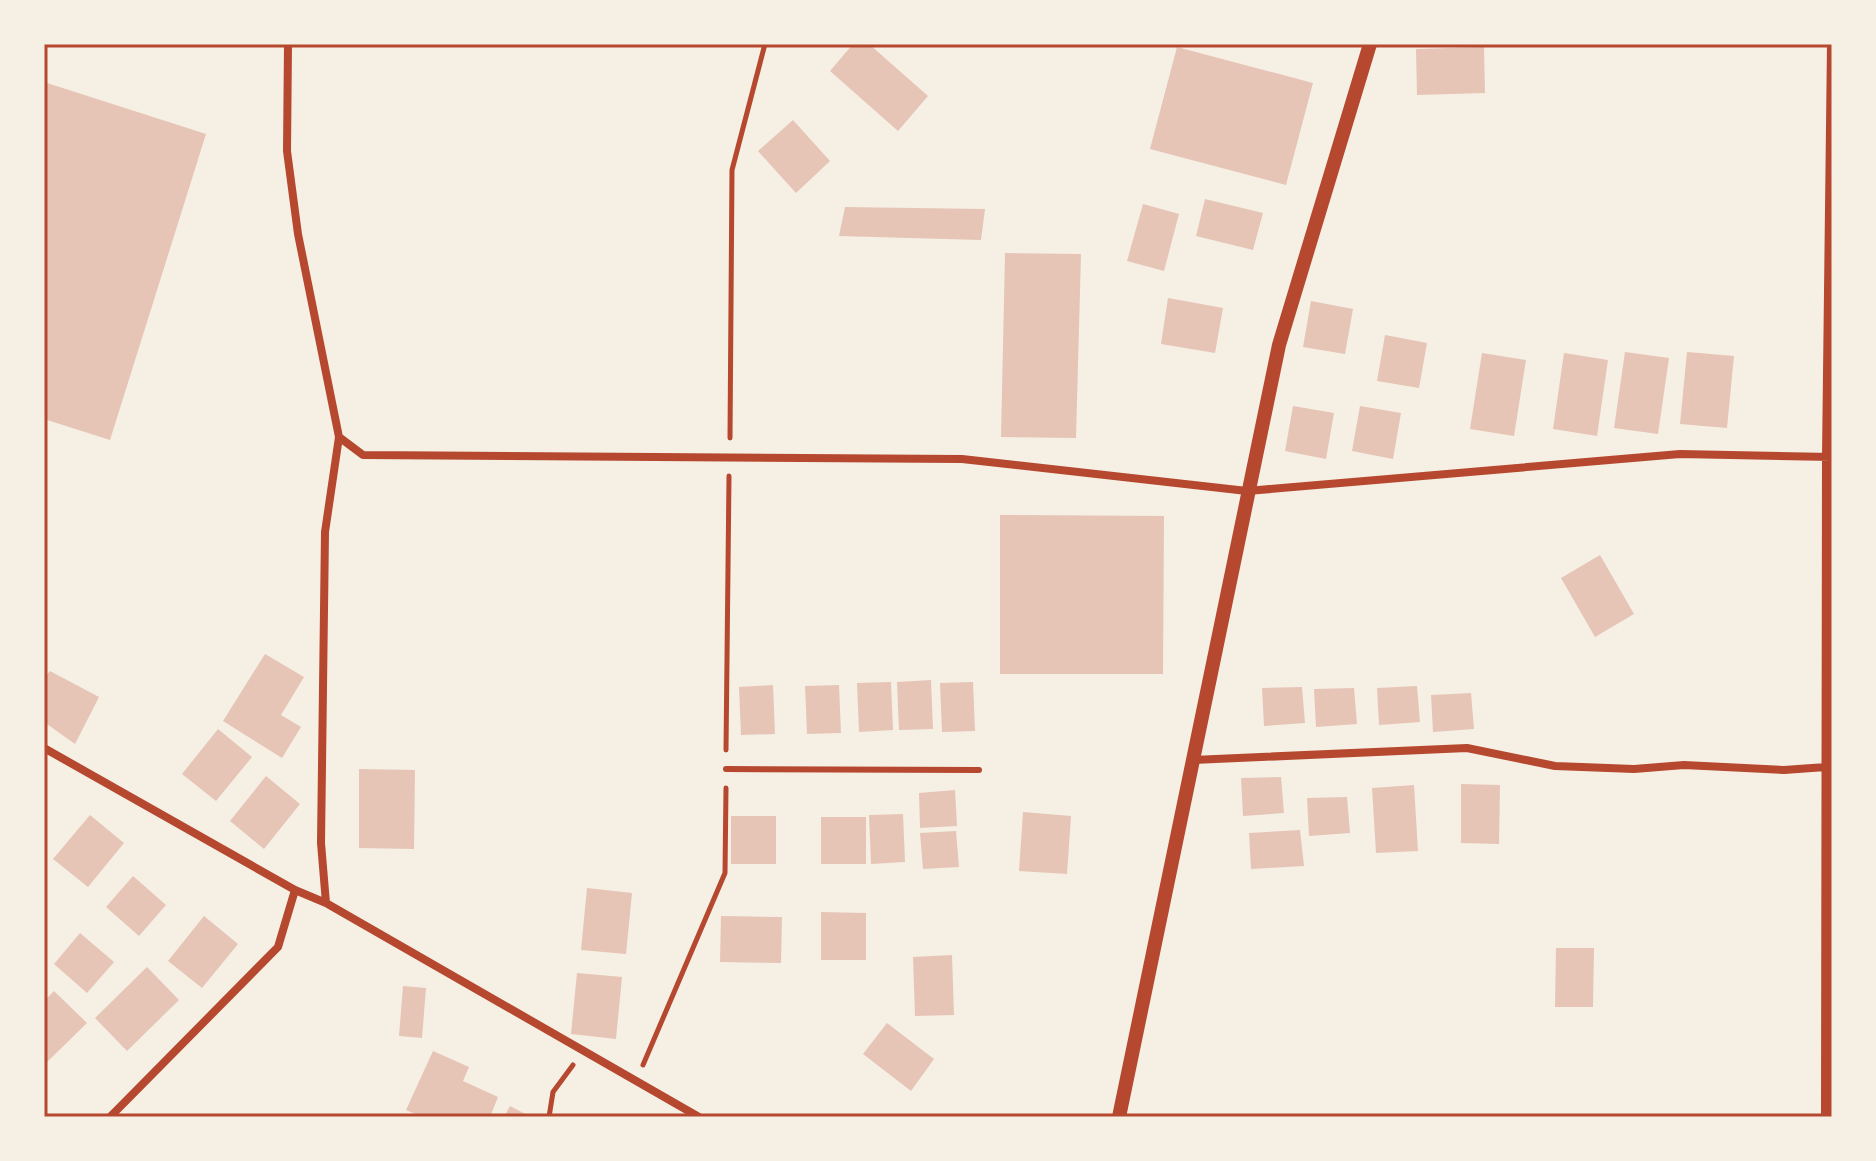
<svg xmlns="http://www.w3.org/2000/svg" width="1876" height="1161" font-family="Raleway,sans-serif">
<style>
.building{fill:#e6c5b7}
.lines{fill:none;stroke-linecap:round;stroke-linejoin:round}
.path{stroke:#b5482f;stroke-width:5}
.service{stroke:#b5482f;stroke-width:6}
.minor{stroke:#b5482f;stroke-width:8}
.tertiary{stroke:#b5482f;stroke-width:14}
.neatline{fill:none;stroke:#b5482f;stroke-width:3}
</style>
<rect width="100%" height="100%" fill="#f6efe4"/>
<path class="building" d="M853,44H869L928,96L898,131L830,71Z
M1177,47L1313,83L1286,185L1150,149Z
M1484,47L1485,93L1417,95L1416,49Z
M44,82L206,134L110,440L44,419Z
M793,120L830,161L796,193L758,151Z
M1205,199L1263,213L1253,250L1196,236Z
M1143,204L1179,214L1164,271L1127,261Z
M845,207L985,209L981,240L839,236Z
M1005,253L1081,254L1076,438L1001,437Z
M1168,298L1223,308L1215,353L1161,344Z
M1311,301L1353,309L1345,354L1303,347Z
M1385,335L1427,343L1419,388L1377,381Z
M1625,352L1669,358L1658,434L1614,428Z
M1687,352L1734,356L1727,428L1680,424Z
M1482,353L1526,360L1514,436L1470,429Z
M1564,353L1608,360L1597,436L1553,429Z
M1293,406L1334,413L1326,459L1285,451Z
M1360,406L1401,413L1393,459L1352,451Z
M1000,515L1164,516L1163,674H1000Z
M1600,555L1634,614L1595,637L1561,578Z
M265,654L304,677L281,715L301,727L282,758L223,721Z
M50,671L99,697L75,744L44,722V678Z
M931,680L933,729L899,730L897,682Z
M891,682L893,730L859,732L857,683Z
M973,682L975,731L942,732L940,683Z
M773,685L775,734L741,735L739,687Z
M839,685L841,733L807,734L805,686Z
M1417,686L1420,722L1379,725L1377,688Z
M1302,687L1305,723L1264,726L1262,688Z
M1354,688L1357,724L1316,727L1314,689Z
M1471,693L1474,729L1433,732L1431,695Z
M218,729L252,757L216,801L182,774Z
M359,769L415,770L414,849L359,848Z
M266,776L300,804L264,849L230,821Z
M1281,777L1284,813L1243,816L1241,778Z
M1461,784L1500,785L1499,844L1461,843Z
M1414,785L1418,851L1376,853L1372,788Z
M955,790L957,826L920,828L919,793Z
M1347,797L1350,833L1309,836L1307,798Z
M1023,812L1071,816L1067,874L1019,871Z
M903,814L905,862L871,864L869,815Z
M90,815L124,843L88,887L53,859Z
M731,816H776V864H731Z
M821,817H866V864H821Z
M1300,830L1304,866L1251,869L1249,833Z
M956,831L959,867L923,869L920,833Z
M133,876L166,905L139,936L106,907Z
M587,888L632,893L626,954L581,950Z
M821,912L866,913V960H821Z
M204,916L238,944L202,988L168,961Z
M721,916L782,917L781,963L720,962Z
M80,933L114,962L87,993L54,964Z
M1556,948H1594L1593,1007H1555Z
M952,955L954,1015L915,1016L913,957Z
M147,967L179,1000L127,1051L95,1018Z
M577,973L622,977L616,1039L571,1034Z
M403,986L426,988L422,1038L399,1036Z
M54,991L87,1023L44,1065V1001Z
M887,1023L934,1059L911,1091L863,1054Z
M433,1051L469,1067L463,1081L498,1097L490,1117H422L406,1110Z
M510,1106L531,1117H504Z"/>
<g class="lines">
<path class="path" d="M730,438L732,170L765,44
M726,750L729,476
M643,1065L725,873L726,788
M549,1117L553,1092L573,1065"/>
<path class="service" d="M726,769L979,770"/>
<path class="minor" d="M288,44L287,151L298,234L339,437L325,532L321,843L326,903
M339,437L363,455L962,459L1247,491L1680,454L1832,457
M44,748L295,890L326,903L699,1117
M1193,760L1467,748L1555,766L1634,769L1684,765L1784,770L1826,767
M110,1117L278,947L295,890
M1825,1117L1826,457L1831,44"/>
<path class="tertiary" d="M1119,1117L1279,345L1370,44"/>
</g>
<rect width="1876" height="1161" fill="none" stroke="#f6efe4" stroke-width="92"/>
<rect x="46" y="46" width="1784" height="1069" class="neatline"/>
</svg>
